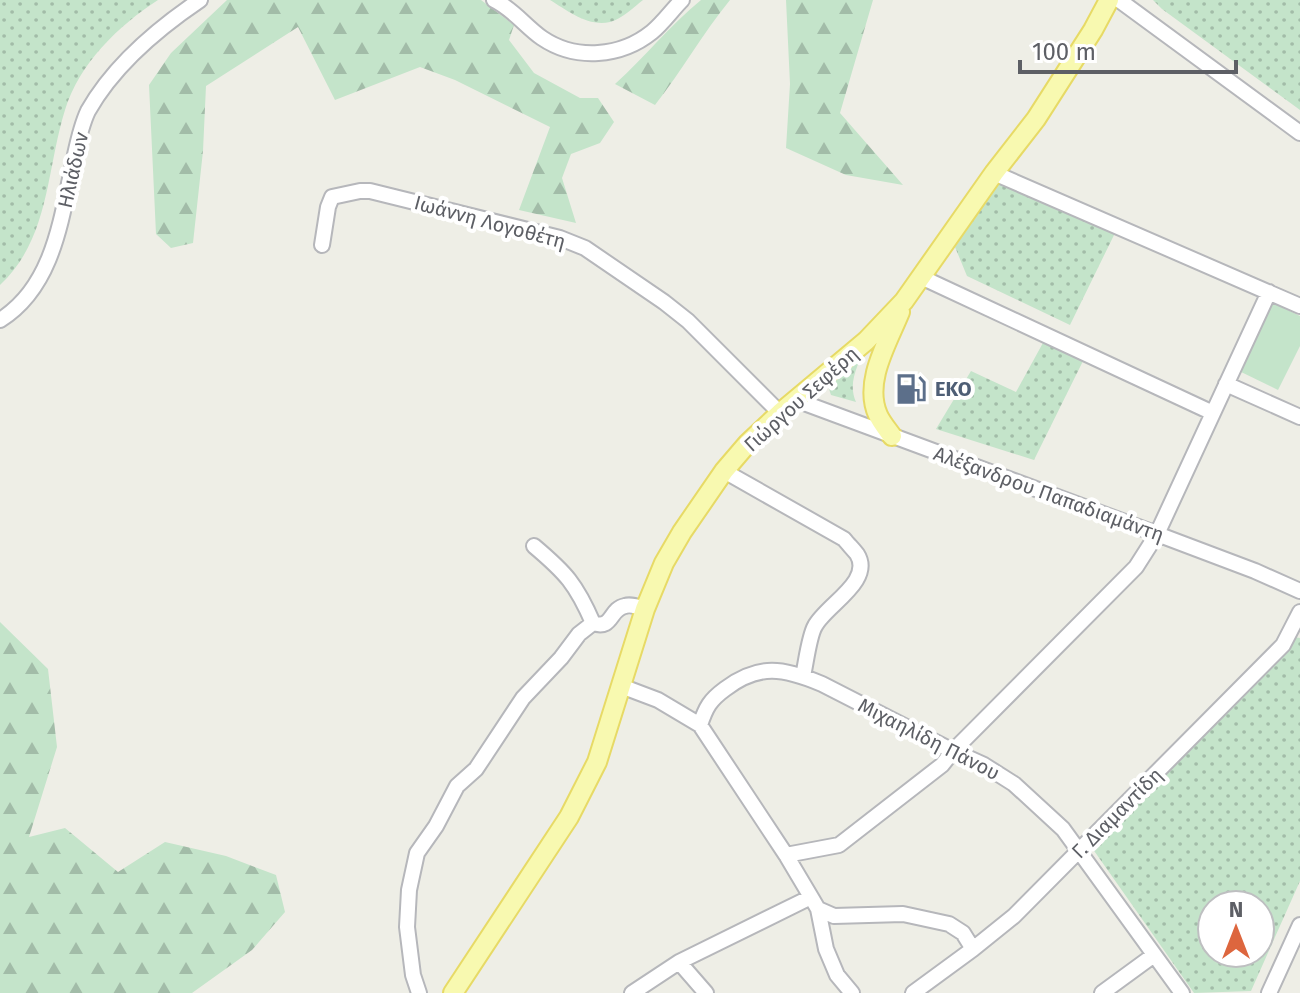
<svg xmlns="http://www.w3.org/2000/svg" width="1300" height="993" font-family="'Fira Sans',sans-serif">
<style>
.grass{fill:url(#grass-dots);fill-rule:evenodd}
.forest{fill:url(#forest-firs)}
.garden{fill:#c4e4ca}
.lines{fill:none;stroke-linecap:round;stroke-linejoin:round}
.minor-casing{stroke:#b6b7bb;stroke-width:18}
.major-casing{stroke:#e7da66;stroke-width:22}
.minor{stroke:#fff;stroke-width:14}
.major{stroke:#f8f9b0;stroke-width:18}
.labels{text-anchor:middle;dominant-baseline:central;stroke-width:8;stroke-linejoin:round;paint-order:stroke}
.street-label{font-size:20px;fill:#5d5f65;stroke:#fff}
.service-label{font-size:20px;font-weight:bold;fill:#4e5e75;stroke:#fff;text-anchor:start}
</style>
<defs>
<pattern id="grass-dots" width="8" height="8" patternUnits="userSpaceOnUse" patternTransform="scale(2)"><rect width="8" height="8" fill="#c4e4ca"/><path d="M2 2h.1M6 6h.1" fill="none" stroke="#a2bca8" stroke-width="1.8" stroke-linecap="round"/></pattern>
<pattern id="forest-firs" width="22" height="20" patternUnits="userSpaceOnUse" patternTransform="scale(2)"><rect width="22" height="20" fill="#c4e4ca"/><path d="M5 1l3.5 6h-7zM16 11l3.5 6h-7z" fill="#a2bca8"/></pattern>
</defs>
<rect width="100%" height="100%" fill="#eeeee6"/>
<path class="grass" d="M0,0H158C118,26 79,64 65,110C46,171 50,238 0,285Z
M550,0H643C634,7 622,19 610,22C588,27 568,11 550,0Z
M1153,0H1300V110L1162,9Z
M999,182L1115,233L1070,325L967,276L955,247Z
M1044,341L1083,361L1034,460L936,429L971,371L1016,392Z
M867,344C859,363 847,382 856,402L831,395L827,383Z
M1294,637L1300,638V881L1251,991L1194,993L1090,845ZM1212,905H1260V953H1212Z"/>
<path class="forest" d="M227,0H481L514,25L509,40L534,73L580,98H598L614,122L600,143L571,154L562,178L576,223L519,210L550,127L455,80L420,67L335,100L298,27L206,86L203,151L193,243L171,248L156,234L149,85L171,53Z
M701,0H730C702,34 682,71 655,105L615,84C645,57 670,25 701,0Z
M786,0H873L840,113L903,185L846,175L786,148L790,84Z
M0,622L48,669L57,747L29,837L65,828L118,872L165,842L226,856L276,875L285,912L252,950L192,993H0Z"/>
<path class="garden" d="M1271,302L1300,316V346L1278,390L1237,370Z"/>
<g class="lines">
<defs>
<path id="minor" d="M494,0C513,9 525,26 542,38C576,61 621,57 652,32C663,23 672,10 682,0
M1119,0L1300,133
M994,173L1300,306
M322,245L328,207L332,197L360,191H370L560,238L585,248L664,302L688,321L780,413
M921,277L1213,413
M0,320C53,287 61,220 73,164C77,146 80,128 88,111C114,65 157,29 200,0
M1226,384L1300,417
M796,400L1157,534L1255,571L1300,591
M724,471L844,539C848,544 853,549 857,554C874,581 826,605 815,626C809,636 806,663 803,676
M534,546C566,573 576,584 593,623C613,630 609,609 625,606C631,604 639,607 645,609
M621,686L658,700L700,725L786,855L811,897L818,909L826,949L837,975L852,993
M700,725C706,707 710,700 725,689C759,663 784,668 822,684L953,751L984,765L1014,784L1063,829L1182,993
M786,855L839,845L942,765L953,751L1136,567L1157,534L1269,292
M818,909L834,916L903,914L949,924L963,933L973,949
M679,962L706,993
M419,993L413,975L407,927L409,890L417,853L436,826L457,786L476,769L523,698L561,658L579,634L593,623
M632,993L679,962L811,897
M913,993L973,949L1014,916L1283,645L1300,612
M1102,993L1154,955
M1269,993L1300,925"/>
<path id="major" d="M892,436C887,429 881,422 878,415C863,382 888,342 900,312
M453,993L569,817L597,762L645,609L664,563L682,532L724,471L748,443L780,413L866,341L904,301L994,173L1036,119L1093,30L1109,0"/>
</defs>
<use href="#minor" class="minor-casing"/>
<use href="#major" class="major-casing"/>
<use href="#minor" class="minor"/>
<use href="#major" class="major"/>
</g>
<defs>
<symbol id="fuel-bare" viewBox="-9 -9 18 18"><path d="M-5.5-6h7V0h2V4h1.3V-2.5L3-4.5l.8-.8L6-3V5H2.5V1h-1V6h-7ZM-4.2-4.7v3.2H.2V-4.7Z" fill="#5c6f8a" stroke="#fff" stroke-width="2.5" paint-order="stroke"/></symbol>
</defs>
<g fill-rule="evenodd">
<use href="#fuel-bare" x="889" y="367" width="44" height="44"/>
</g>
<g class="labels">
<g class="street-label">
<text transform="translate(73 170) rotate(-77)">Ηλιάδων</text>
<text transform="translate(490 222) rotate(15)">Ιωάννη Λογοθέτη</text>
<text transform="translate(801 399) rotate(-42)">Γιώργου Σεφέρη</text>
<text transform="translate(1049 494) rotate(20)">Αλέξανδρου Παπαδιαμάντη</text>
<text transform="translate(929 739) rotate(27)">Μιχαηλίδη Πάνου</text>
<text transform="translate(1117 813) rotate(-45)">Γ. Διαμαντίδη</text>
</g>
<g class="service-label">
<text x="935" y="389">EKO</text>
</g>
</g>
<g transform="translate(1236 929)"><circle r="38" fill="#ffffff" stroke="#bebfc1" stroke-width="2"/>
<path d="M0-6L14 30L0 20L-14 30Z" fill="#dd663e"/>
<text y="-12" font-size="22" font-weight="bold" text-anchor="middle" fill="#5d5f65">N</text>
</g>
<path d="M1020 60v12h216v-12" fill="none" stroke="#5d5f65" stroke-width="4"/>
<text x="1032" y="60" font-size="24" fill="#5d5f65" stroke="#ffffff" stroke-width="6" paint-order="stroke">100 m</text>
</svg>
